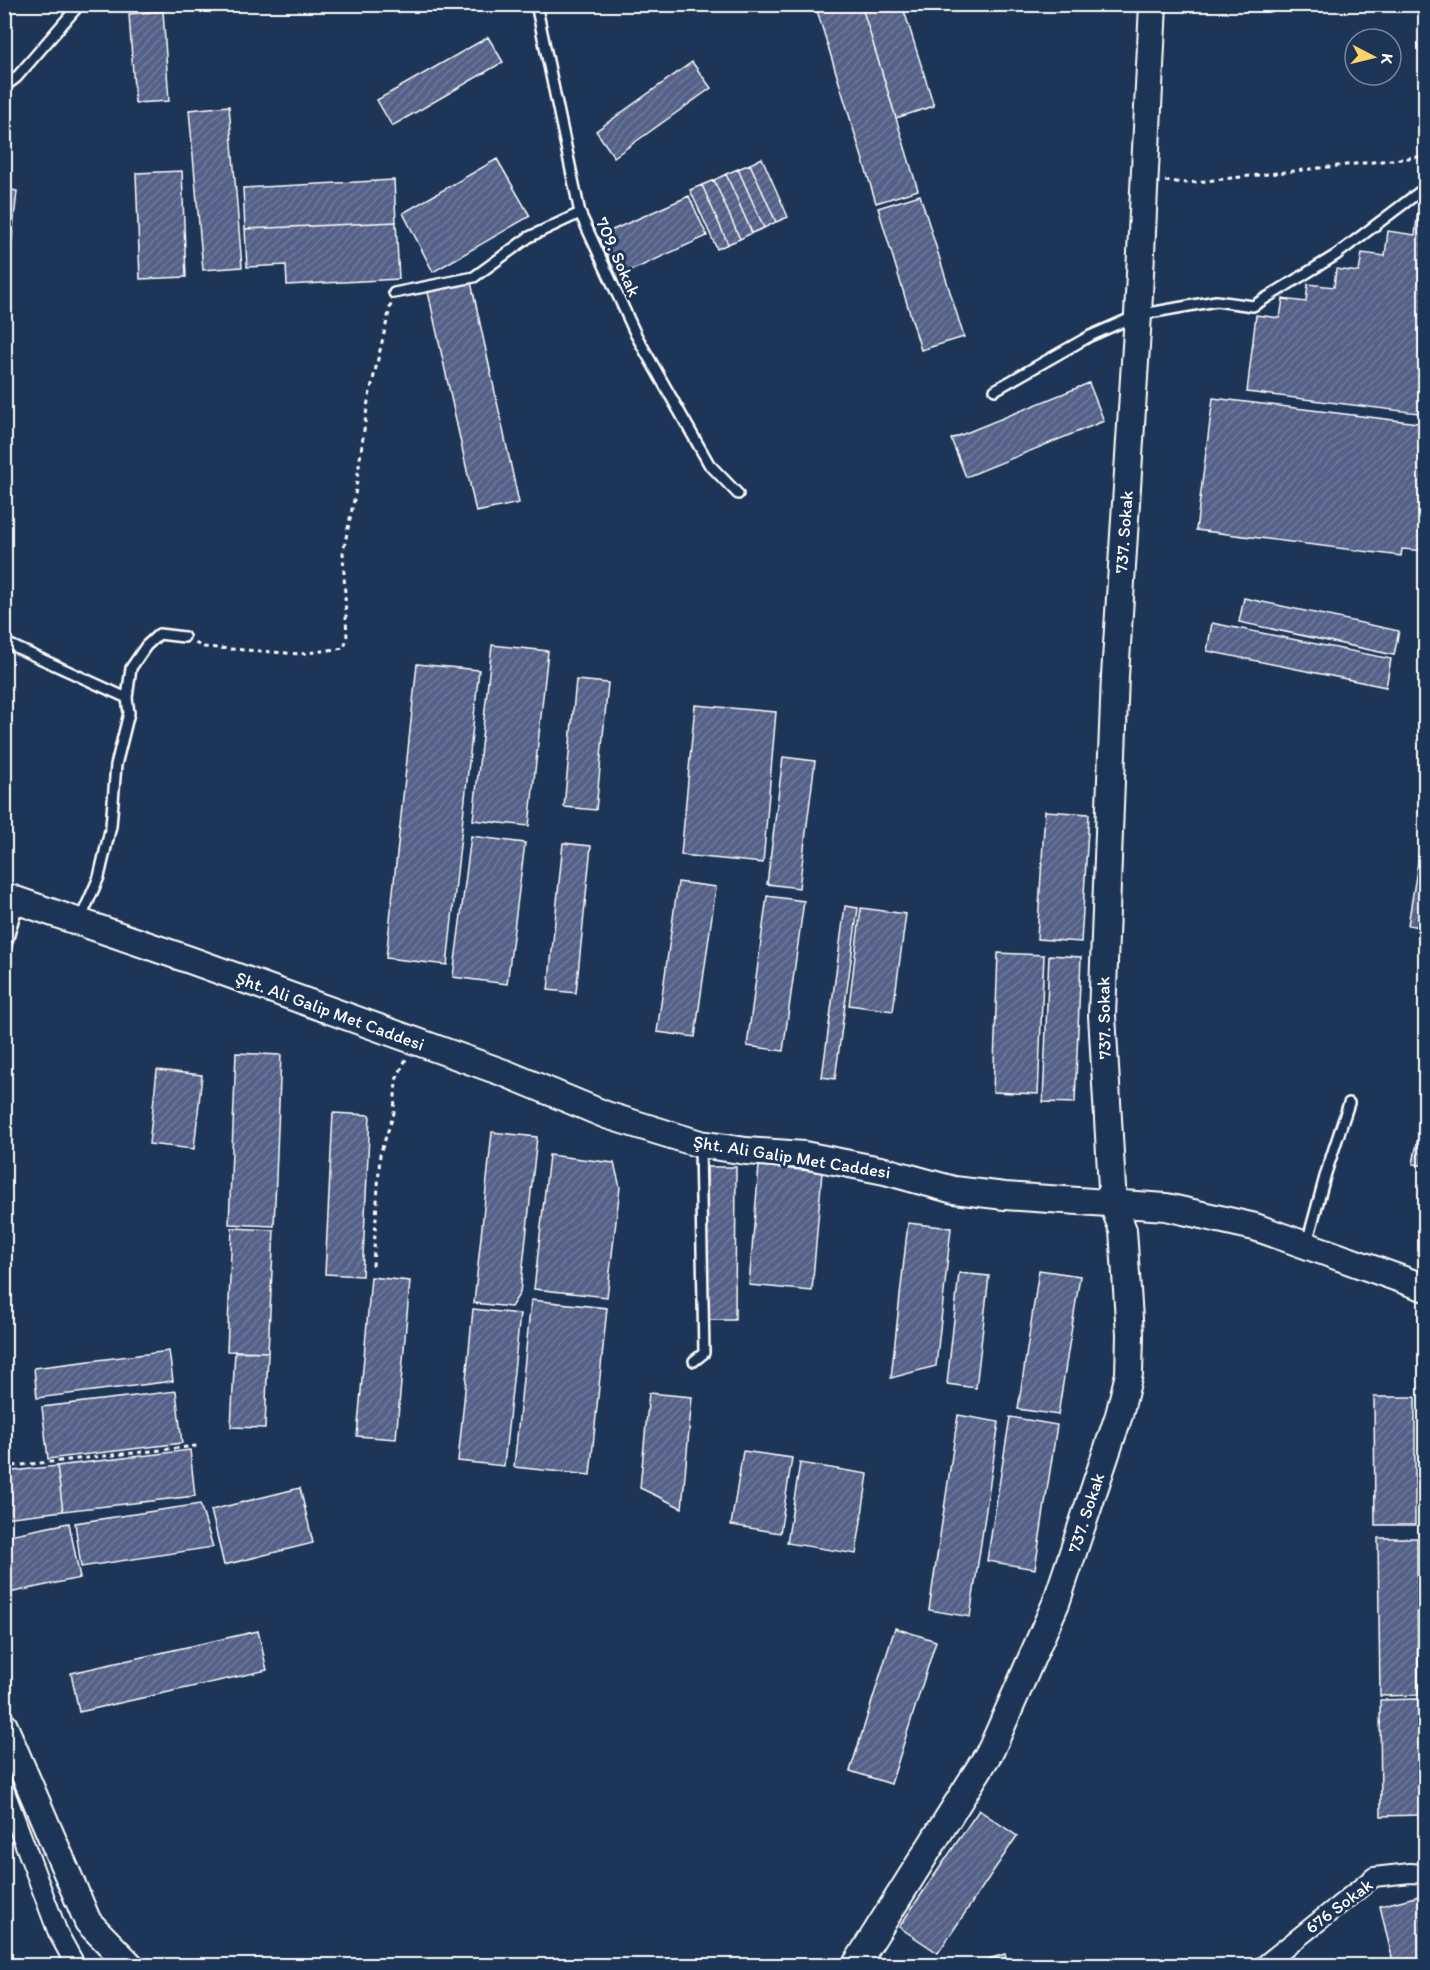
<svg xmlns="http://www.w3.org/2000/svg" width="1430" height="1970" font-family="Itim,sans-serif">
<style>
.building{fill:url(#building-hatch);stroke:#fff;stroke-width:1.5}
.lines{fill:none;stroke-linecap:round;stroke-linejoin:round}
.lane-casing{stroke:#fff;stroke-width:14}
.street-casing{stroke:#fff;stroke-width:22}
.secondary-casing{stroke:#fff;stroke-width:30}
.path{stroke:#fff;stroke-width:3;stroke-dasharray:4.5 4.5;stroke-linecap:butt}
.lane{stroke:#1d3557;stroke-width:9}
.street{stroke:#1d3557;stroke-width:18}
.secondary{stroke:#1d3557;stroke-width:26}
.labels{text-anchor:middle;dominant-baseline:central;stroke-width:6;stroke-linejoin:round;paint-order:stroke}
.street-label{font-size:18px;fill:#fff;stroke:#1d3557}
</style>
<defs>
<pattern id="building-hatch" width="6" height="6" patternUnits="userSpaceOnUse" patternTransform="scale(1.5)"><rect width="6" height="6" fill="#556188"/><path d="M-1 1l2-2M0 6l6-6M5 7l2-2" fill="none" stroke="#6e799a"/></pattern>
</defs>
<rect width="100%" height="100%" fill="#1d3557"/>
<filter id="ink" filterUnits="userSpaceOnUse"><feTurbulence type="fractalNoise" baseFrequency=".0167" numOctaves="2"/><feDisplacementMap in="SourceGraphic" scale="12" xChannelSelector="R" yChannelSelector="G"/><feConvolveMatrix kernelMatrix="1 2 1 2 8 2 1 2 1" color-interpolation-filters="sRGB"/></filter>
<g filter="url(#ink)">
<path class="building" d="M815,4H861L918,190L876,203Z
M861,4H902L934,106L896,118Z
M163,11L169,101L135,103L129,14Z
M488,37L503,62L392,126L377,100Z
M692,62L711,88L614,157L596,131Z
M229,106L242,267L203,270L189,110Z
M762,158L788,217L776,222L750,164Z
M497,159L530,216L433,272L403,213Z
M750,164L776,222L764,228L738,169Z
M738,169L764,228L752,233L726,174Z
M182,171L186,277L140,279L136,173Z
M726,174L752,233L740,239L714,180Z
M394,180L396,222L245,229L243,188Z
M714,180L740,239L728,244L702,185Z
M702,185L728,244L717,249L690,190Z
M4,188L17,191L12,238L4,236Z
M920,195L964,337L921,350L878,208Z
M689,196L707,236L617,277L599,236Z
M1418,210L1426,211V414L1247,392L1256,315L1280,318L1283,299L1306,302L1308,284L1334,287L1336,269L1359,272L1362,253L1385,256L1388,231L1415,235Z
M396,222L399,279L287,285L286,265L247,267L245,229Z
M4,236L12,238L9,272L4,271Z
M471,282L519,503L476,512L428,292Z
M1089,383L1104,421L966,477L951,439Z
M1213,398L1426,424V551L1402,549L1401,556L1196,530Z
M1244,598L1399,631L1394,655L1239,622Z
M1212,623L1391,659L1386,687L1207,651Z
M492,645L548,651L529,826L473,820Z
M417,664L479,670L447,965L386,958Z
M576,680L608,683L596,810L564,807Z
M695,705L776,712L763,863L681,855Z
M783,757L815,761L799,888L767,884Z
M1045,811L1089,814L1081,942L1037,939Z
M1426,813V928L1408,925Z
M471,836L525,843L507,984L453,977Z
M563,843L591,846L576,993L548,990Z
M678,882L716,887L695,1037L657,1032Z
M767,896L804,901L783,1051L747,1046Z
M845,906L858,908L835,1079L822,1077Z
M861,908L906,914L893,1011L849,1005Z
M998,953L1044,955L1038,1094L993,1092Z
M1049,955L1081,957L1075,1103L1043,1102Z
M236,1053L281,1055L274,1226L229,1224Z
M157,1070L202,1075L194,1149L149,1144Z
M1426,1095V1166L1413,1164Z
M333,1113L370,1115L362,1276L325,1274Z
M492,1132L537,1137L520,1293L511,1307L474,1303Z
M549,1155L614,1163L620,1187L607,1297L534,1289Z
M759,1166L822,1172L812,1291L749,1285Z
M707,1167H736L735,1320H706Z
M908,1223L951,1228L936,1366L891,1378Z
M232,1228L274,1230L268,1352L227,1351Z
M1039,1270L1080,1276L1058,1415L1018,1409Z
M959,1273L989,1276L976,1388L947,1384Z
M371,1277L410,1281L396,1439L357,1436Z
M531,1300L607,1308L590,1475L514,1467Z
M473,1309L520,1314L504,1466L458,1461Z
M169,1351L173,1381L37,1398L34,1368Z
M235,1351L268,1352L265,1428L231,1427Z
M176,1391L182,1443L48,1459L42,1407Z
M649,1393L692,1397L682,1508L640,1488Z
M1374,1397H1415V1525H1375Z
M958,1415L999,1422L970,1617L929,1610Z
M1010,1417L1057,1425L1035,1569L987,1561Z
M190,1450L195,1496L63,1511L57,1466Z
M743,1451L792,1458L780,1533L731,1525Z
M800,1463L868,1474L856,1554L787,1543Z
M57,1466L63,1511L4,1518V1472Z
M300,1488L313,1543L224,1565L211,1510Z
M200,1504L213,1547L81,1567L75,1523Z
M69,1523L80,1578L4,1594V1536Z
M1378,1538H1417L1418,1695L1380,1696Z
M895,1628L936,1641L891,1784L850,1771Z
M258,1631L267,1670L79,1712L71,1673Z
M1418,1699L1420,1815L1381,1816L1380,1700Z
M979,1810L1017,1836L938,1953L899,1927Z
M1423,1895L1426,1908V1966H1394L1380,1906Z
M1005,1954L1009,1966H979L978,1962Z"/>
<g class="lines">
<defs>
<path id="lane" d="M536,4L580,213L636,335L709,464L738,494
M4,87L16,78L80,4
M394,293L474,277L529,237L580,213
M995,390L1090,336L1138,315L1216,301L1253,306L1336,255L1426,187
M4,642L127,698L129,713L116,765L111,826L99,877L80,920
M127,698L131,668L146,646L159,634L184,637
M4,952L18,903
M1307,1243L1326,1173L1349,1103
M694,1361L704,1353L700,1147"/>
<path id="street" d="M4,1789L58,1933L76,1966
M1263,1966L1374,1877L1410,1873L1426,1874"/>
<path id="secondary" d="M4,896L190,960L507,1074L606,1115L700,1144L746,1151L804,1155L885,1171L954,1190L1005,1196L1166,1207L1255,1227L1426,1288
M4,1726L88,1922L131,1966
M855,1966L991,1750L1056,1603L1119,1415L1129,1374L1130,1334L1123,1230L1113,1205L1102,1015L1115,676L1138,315L1153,4"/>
</defs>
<use href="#lane" class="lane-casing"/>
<use href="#street" class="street-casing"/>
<use href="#secondary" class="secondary-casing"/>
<path class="path" d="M1165,181L1188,183L1426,156
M195,643L204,647L300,654L344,648L347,638L343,552L355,495L368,401L391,304
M373,1266L380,1154L394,1113L396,1080L406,1059
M4,1467L197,1446"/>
<use href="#lane" class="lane"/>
<use href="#street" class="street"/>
<use href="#secondary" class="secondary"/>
</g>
</g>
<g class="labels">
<g class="street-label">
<text transform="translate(618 257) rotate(66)">709. Sokak</text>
<text transform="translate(1124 532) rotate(-86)">737. Sokak</text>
<text transform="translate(330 1011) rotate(20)">Şht. Ali Galip Met Caddesi</text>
<text transform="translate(1104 1018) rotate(-91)">737. Sokak</text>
<text transform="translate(792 1157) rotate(9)">Şht. Ali Galip Met Caddesi</text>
<text transform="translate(1086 1513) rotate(-72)">737. Sokak</text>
<text transform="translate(1339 1906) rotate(-37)">676 Sokak</text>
</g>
</g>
<rect width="1430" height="1970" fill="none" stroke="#1d3557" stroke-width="24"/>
<rect x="12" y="12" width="1406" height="1946" fill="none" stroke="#fff" stroke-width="2" filter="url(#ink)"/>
<g transform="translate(1373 57) rotate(97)"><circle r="28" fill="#1d3557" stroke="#77869a" stroke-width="1.5"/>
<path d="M0-4.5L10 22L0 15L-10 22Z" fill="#ffd166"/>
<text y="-9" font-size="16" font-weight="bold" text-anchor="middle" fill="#ffffff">K</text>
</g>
</svg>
